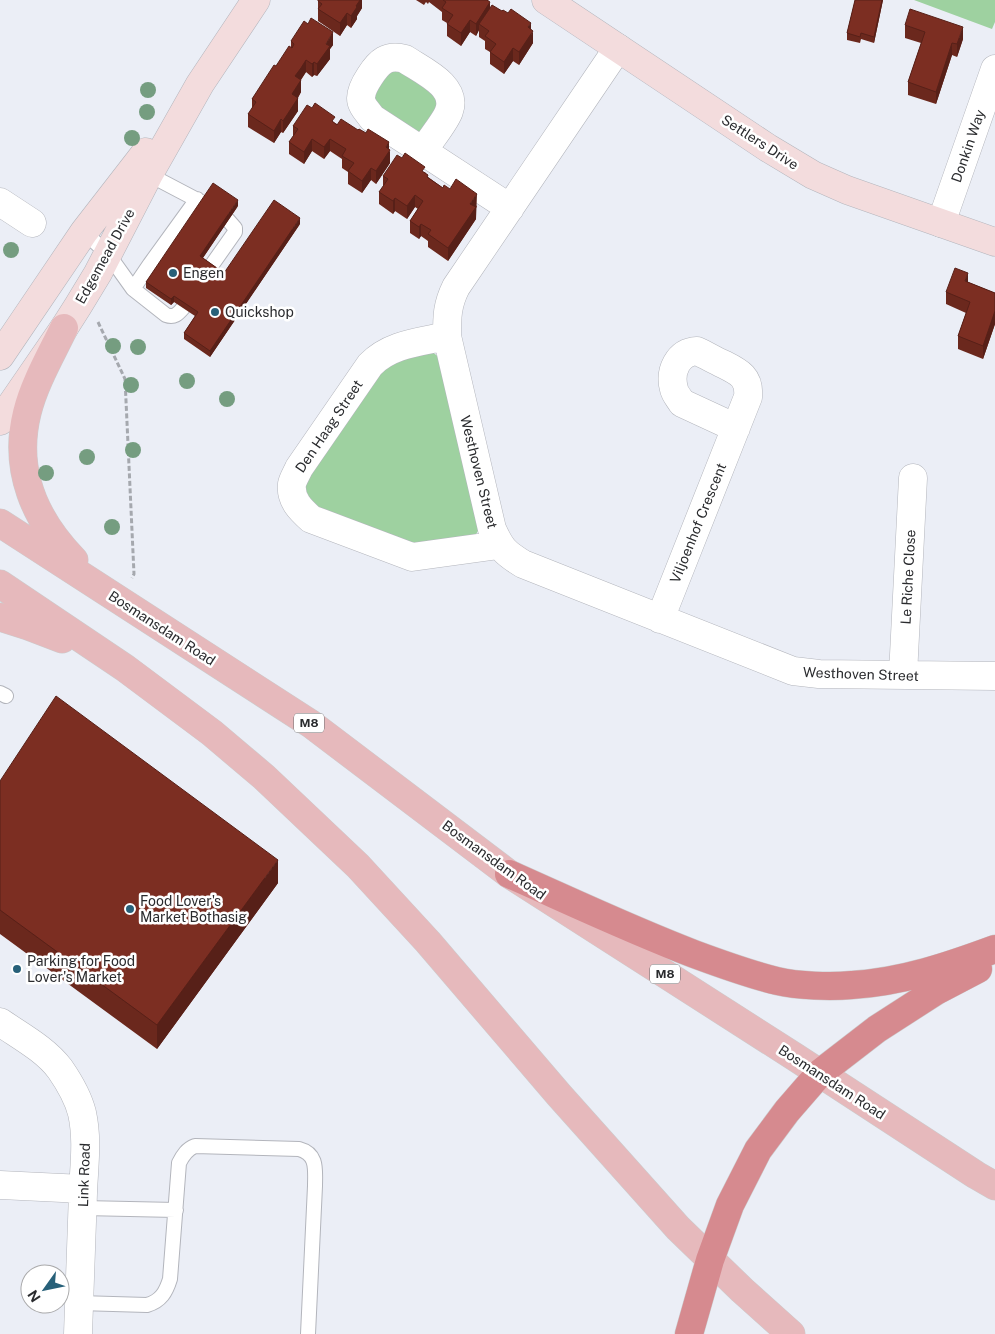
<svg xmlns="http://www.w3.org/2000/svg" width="995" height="1334" font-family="'Public Sans',sans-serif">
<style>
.park{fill:#9ed1a0}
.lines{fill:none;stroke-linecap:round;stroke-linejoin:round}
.lane-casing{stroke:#b3b5bc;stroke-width:16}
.street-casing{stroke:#b3b5bc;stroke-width:29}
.secondary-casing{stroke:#b3b5bc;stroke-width:29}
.primary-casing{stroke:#cccccd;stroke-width:29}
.highway-casing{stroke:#cccccd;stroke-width:29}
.path{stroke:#a5a8ae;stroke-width:3;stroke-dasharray:5 2.5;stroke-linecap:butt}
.lane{stroke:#fff;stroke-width:14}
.street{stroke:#fff;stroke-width:28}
.secondary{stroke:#f3dcdd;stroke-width:28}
.primary{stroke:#e6b9bc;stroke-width:28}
.highway{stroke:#d68a8f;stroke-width:28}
.tree{fill:#759d80}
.wall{fill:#6b281d}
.shaded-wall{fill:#572018}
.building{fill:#7c2e22;stroke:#572018}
.poi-dot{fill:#276079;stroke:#fff;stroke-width:2}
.labels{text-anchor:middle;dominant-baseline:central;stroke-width:5;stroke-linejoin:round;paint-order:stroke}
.shield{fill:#fff;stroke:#6a6b6d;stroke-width:1}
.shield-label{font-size:12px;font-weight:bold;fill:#2a2b2e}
.street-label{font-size:14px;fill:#2a2b2e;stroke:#fff}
.poi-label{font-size:14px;fill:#2a2b2e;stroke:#fff;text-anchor:start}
</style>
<rect width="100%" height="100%" fill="#ebeef6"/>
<path class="park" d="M914,0H995V22L992,29Z
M392,65L441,94L427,131L416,133L376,108L370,93Z
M431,351L440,358L479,529L474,538L411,549L315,510L303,496V484L378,367Z"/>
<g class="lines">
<defs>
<path id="lane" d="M144,172L203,203
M84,232L108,254L133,289L166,315C174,318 178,314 183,308
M209,269L235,232V228L228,220
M133,289L150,264L197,199
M0,693L6,696
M83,1208L176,1210
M79,1303L147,1305C161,1301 166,1292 170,1279L179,1163C183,1155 187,1149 195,1146L299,1149C318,1154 315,1170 315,1186L308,1334"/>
<path id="street" d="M618,48L456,287C447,305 447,317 447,336L492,529C501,549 505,553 523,564L793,671L819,674L995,676
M423,151C429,141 446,121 449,111C458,86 423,71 405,59C387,54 379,62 370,76C366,82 361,90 361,98C361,106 368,112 372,118L510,208
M0,202L32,223
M941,223L995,69
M447,336C420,342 390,344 370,365L299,468C297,473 293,479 292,484C290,500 301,510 311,519L412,557L499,545
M660,619L748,397C750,377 739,372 723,364C714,360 706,355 697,351C678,352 669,371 674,389C675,394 679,398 682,403L736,428
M903,675L913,478
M0,1022C20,1036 45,1049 60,1069C69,1082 78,1097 82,1113C88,1140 84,1166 83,1193C81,1240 80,1287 78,1334
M0,1185L83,1189"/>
<path id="secondary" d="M546,0L768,148L813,175L847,190L995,242
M0,356L84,232L146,152
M0,421L64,328L78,306L98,273L149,174L200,84L256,0"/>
<path id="primary" d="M64,328C51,355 34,384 27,413C13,470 35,520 74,560
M0,523L311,724L509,874L795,1057L976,1175L995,1186
M0,584L125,668L212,733L264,777L358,866L428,942L559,1095L678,1228L742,1290L791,1334
M0,617L28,626L62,639"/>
<path id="highway" d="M509,874C570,901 631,930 694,954C721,964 748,974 777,981C798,986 831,987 852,985C902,982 949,966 995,949
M689,1334L710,1260L730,1205L758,1150L787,1111L820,1073L877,1029L936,991L978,969"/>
</defs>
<use href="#lane" class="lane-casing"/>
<use href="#street" class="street-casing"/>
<use href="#secondary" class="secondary-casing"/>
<use href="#primary" class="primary-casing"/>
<use href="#highway" class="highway-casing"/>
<path class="path" d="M98,322L125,379L134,574L132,578"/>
<use href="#lane" class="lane"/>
<use href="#street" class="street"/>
<use href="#secondary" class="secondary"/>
<use href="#primary" class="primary"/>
<use href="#highway" class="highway"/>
</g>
<g class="tree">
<circle cx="148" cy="90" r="8"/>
<circle cx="147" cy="112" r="8"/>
<circle cx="132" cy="138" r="8"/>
<circle cx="11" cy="250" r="8"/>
<circle cx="113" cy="346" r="8"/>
<circle cx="138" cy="347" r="8"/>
<circle cx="187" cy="381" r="8"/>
<circle cx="131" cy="385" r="8"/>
<circle cx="227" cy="399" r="8"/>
<circle cx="133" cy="450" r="8"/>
<circle cx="87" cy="457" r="8"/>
<circle cx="46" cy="473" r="8"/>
<circle cx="112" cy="527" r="8"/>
</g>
<path class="wall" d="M362,0V8L357,16V19L351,28L347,25L340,36L318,21V1Z
M416,0H488L490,8L531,29L533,43L519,65L513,61L504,74L490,64V52L485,49V41L479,37V30L476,36L470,32L461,46L447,36V23L442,20V12L429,2L428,4L426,2L424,5Z
M855,0H883L874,43L861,39L860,43L847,40V33Z
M905,25L963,39L957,57L952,55L936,104L908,95V82L921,43L905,38Z
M291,41L333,45L330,49V59L317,76L314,75L312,77L306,72L301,80V92L298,98V111L283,133L281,132L274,143L248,127V114L252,110V99L276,66L291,47Z
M312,108L335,123L389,149L390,163L376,184L371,180L362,193L348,184V172L342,168V159L330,151L324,159L312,151L304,164L289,154V142L293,137V126Z
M425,172L428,177L443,188L477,206L476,208V219L448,261L428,247V241L421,236L419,239L410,233V221L418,209L415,207L407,219L395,211L393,214L379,204V192L383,187V176Z
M238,206L203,258L224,273L300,224L210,357L184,339V333L195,316L174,302L171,305L146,288V282Z
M968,282L995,293V324L983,359L958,349V336L966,313L946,304V292Z
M0,781L278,883L157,1049L0,934Z"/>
<path class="shaded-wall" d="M359,0H362V8L357,16V19L351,28V16Z
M485,0H488V5L490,2V14L479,24V30L476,36V24Z
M882,0H883L874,43V37Z
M347,13V25L340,36V23Z
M470,20V32L461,46V33Z
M531,23V35L533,31V43L519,65V52L528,27Z
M963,27V39L957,57V44Z
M333,32V45L330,49V59L317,76V64L326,44Z
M952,43V55L936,104V92Z
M513,48V61L504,74V62Z
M306,60V72L295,88V76Z
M314,62V75L312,77V64Z
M301,80V92L292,107V94Z
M298,98V111L283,133V121Z
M281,119V132L274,143V131Z
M312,139V151L304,164V152Z
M330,139V151L324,159V147Z
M389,142V152L390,150V163L376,184V171L386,147Z
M371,168V180L362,193V181Z
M477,194L476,219L448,261V248L470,204Z
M415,195V207L407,219V206Z
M395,198V211L393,214V201Z
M238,200V206L200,262V256Z
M300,218V224L210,357V351Z
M421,224V236L419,239V227Z
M968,273V285L965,281Z
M174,296V302L171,305V299Z
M995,311V324L983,359V346Z
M278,860V883L157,1049V1025Z"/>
<path class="building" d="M318,0H360L356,6L357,7L351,16L347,13L340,23L318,9L322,4L318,1Z
M443,0H487L490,2L476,24L470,20L461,33L447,24L453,15L442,8L446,2Z
M855,0H882L874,37L861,33L860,37L847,33Z
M492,5L502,11L503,10L508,13L511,9L531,23L528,27L533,31L519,52L513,48L504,62L490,52L496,44L485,36L489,31L479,24Z
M910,9L963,27L957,44L952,43L936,92L908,82L925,32L905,25Z
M311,18L333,32L326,44L330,46L317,64L314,62L312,64L306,60L301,68L295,76L301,80L292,94L298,98L283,121L281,119L274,131L248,114L256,102L252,99L274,65L276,66L289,46L292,48L294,44L291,41L304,21L308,24Z
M315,103L335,117L332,121L337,125L341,119L358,130L359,129L366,133L368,129L389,142L386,147L390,150L376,171L371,168L362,181L348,171L354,163L342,156L346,149L330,139L324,147L312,139L304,152L289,142L298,129L293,126L307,105L312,108Z
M405,153L425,167L422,171L428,175L427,177L443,188L444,185L450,189L456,179L477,194L470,204L476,207L448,248L428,234L431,230L421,224L419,227L410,221L423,201L415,195L407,206L395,198L393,201L379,192L388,179L383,176L397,155L402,158Z
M213,183L238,200L200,256L224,273L274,200L300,218L210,351L184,333L198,312L174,296L171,299L146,282Z
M955,268L968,273L965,281L995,293V311L983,346L958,336L970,302L946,292Z
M56,696L278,860L157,1025L0,910V781Z"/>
<g class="poi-dot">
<circle cx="173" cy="273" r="5"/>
<circle cx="215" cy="312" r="5"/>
<circle cx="130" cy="909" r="5"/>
<circle cx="17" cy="969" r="5"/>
</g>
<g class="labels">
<g class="shield">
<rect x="294" y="713.5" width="30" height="19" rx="4"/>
<rect x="650" y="964.5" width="30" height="19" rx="4"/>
</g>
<g class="shield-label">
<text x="309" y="723">M8</text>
<text x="665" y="974">M8</text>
</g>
<g class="street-label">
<text transform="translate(760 142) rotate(33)">Settlers Drive</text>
<text transform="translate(968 146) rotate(-71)">Donkin Way</text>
<text transform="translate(105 256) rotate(-61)">Edgemead Drive</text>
<text transform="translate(329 426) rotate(-56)">Den Haag Street</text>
<text transform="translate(479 472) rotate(76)">Westhoven Street</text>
<text transform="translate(698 523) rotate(-68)">Viljoenhof Crescent</text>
<text transform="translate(908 577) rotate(-87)">Le Riche Close</text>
<text transform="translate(162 628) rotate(33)">Bosmansdam Road</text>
<text transform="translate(861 674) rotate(2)">Westhoven Street</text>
<text transform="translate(494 860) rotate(36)">Bosmansdam Road</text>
<text transform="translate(832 1082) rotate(33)">Bosmansdam Road</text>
<text transform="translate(84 1175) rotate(-88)">Link Road</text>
</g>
<g class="poi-label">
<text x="183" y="273">Engen</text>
<text x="225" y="312">Quickshop</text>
<text x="140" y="901">Food Lover's<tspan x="140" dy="16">Market Bothasig</tspan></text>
<text x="27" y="961">Parking for Food<tspan x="27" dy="16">Lover's Market</tspan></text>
</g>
</g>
<g transform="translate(45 1289) rotate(237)"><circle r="24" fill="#ffffff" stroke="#aaaaab"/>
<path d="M0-4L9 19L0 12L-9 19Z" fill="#276079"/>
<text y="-8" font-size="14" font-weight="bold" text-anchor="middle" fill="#2a2b2e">N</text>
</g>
</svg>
